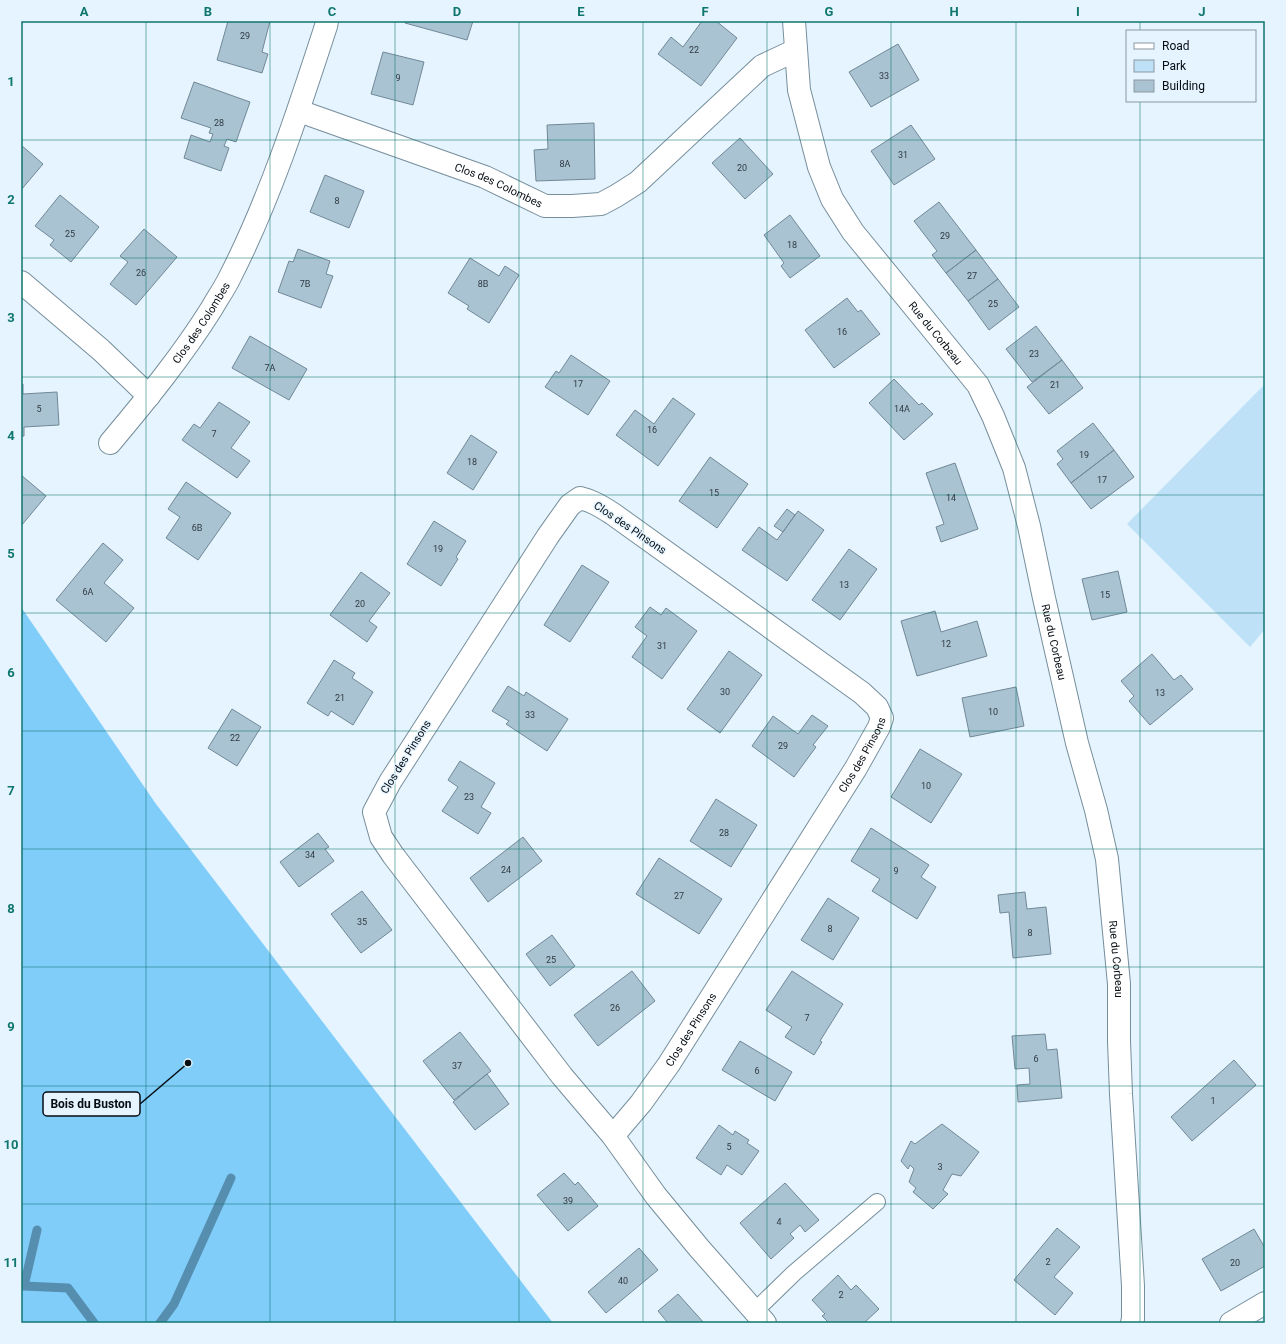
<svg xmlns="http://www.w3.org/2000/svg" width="1286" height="1344" font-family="Roboto,sans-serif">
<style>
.green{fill:#bee1f7}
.forest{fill:#80cdfa}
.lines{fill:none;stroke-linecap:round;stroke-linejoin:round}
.stream{stroke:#568eaf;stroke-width:9}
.building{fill:#aac3d2;stroke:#718897}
.lane-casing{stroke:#768e9c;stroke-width:18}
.street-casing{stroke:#768e9c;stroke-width:24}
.lane{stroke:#fff;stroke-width:16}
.street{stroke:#fff;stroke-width:22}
.grid{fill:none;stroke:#0f766e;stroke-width:1;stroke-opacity:0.55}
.labels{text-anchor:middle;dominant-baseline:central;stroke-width:3;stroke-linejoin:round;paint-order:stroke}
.number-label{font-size:9px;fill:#2e3a42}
.street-label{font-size:11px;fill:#050c12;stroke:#e5f4fe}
.leader{fill:none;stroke:#050c12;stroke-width:1.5}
.callout-dot{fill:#050c12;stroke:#e5f4fe;stroke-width:1.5}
.callout{fill:#e5f4fe;stroke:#050c12;stroke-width:1.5}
.callout-label{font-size:12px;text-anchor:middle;font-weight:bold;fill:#050c12}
.neatline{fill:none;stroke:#0f766e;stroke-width:1.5}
.grid-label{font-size:13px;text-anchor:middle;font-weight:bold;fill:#0f766e}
</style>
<rect width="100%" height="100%" fill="#e5f4fe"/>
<path class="green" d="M1265,384V629L1250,647L1127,524Z"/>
<path class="forest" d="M21,607L156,804L553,1323H21Z"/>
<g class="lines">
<path class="stream" d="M37,1230L24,1286L68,1288L94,1323
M160,1323L174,1304L231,1178"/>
</g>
<path class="building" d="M228,21H270L262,52L268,54L262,73L217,60Z
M405,21H473L467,40L405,23Z
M702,21H716L737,38L701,86L658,54L671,37L683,47Z
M898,44L919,80L871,107L849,72Z
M383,52L424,62L413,105L371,94Z
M194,82L250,102L236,142L227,139L224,146L229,148L221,171L184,158L191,135L210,142L213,134L209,133L211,128L181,118Z
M594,123L595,179L536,181L534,150L548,149L547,125Z
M911,125L935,159L894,185L871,151Z
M740,138L773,174L745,199L712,163Z
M21,145L43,164L21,190Z
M325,175L364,191L349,228L310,212Z
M60,195L99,227L71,262L50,245L54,240L35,226Z
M939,202L976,250L946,273L932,255L937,251L914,221Z
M790,215L820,256L790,278L781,266L784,263L764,235Z
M144,229L177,257L136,305L110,284L128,262L120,256Z
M298,249L330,261L326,274L333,276L321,308L278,292L289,261L293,262Z
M976,250L998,279L968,301L946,273Z
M470,258L499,276L505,266L519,275L489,323L467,309L469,306L448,293Z
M998,279L1019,307L989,330L968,301Z
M847,298L858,312L861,310L880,334L834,368L805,330Z
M1036,326L1062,360L1032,382L1006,349Z
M250,336L307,369L289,400L232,368Z
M571,355L610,381L588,415L545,387L556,371L559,373Z
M1062,360L1083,388L1049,414L1027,387Z
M894,379L919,405L922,403L933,414L904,440L869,403Z
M21,384H23V394L57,392L59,425L24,427V436H21Z
M673,398L695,414L658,466L616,435L635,410L654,424Z
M219,402L250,422L231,448L250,461L237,478L182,440L194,424L200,428Z
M1093,423L1114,450L1071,483L1057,464L1063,459L1057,451Z
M471,435L497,452L473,490L447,473Z
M1114,450L1134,477L1091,509L1071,483Z
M710,457L748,484L717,528L679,501Z
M955,463L978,529L941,542L936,527L944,524L926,473Z
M21,475L46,496L21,526Z
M186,482L231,513L198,560L166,538L180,517L168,509Z
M787,509L795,515L783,532L774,526Z
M798,511L824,530L787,581L742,550L759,527L777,540Z
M434,521L466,541L456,557L458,559L441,586L407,564Z
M103,543L123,560L104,583L134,608L106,642L56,600Z
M849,549L877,569L840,620L812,600Z
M582,565L609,582L570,642L544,625Z
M1118,571L1127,612L1092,620L1082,579Z
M361,572L390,593L369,621L377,627L367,642L330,615Z
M650,607L661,615L666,608L697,631L662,679L632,657L647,636L635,627Z
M935,611L941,632L977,621L987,656L917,676L901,621Z
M729,651L762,675L720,733L687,709Z
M1152,654L1174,680L1181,675L1193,689L1150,725L1129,701L1134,696L1121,681Z
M334,660L355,673L352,678L373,692L353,725L331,711L328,716L307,703Z
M508,686L524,696L526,692L568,719L547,751L506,724L509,721L492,711Z
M1016,687L1024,726L970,737L962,698Z
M232,709L261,727L237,766L208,748Z
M812,715L828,726L813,745L816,747L794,777L752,746L773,716L798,734Z
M920,749L962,774L931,823L891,797Z
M460,761L495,783L481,807L491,813L478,834L442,811L458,787L448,780Z
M716,799L757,825L731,867L690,841Z
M871,828L929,865L921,877L936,887L917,919L872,891L880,879L851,861Z
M318,833L329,847L325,849L334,861L299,887L280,862Z
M523,837L542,861L488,902L470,878Z
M659,858L722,899L699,934L636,894Z
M362,891L392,930L361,953L331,914Z
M1025,892L1027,909L1046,907L1051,954L1013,958L1009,912L1000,913L998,895Z
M828,898L859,918L833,960L801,940Z
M552,935L575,966L550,986L526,954Z
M632,971L655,1001L598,1046L574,1015Z
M792,971L843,1004L820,1041L822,1042L814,1055L785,1037L792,1027L766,1010Z
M460,1032L491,1071L454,1100L423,1061Z
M1045,1034L1047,1050L1057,1049L1062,1098L1018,1102L1017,1085L1030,1084L1029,1068L1015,1069L1012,1036Z
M740,1041L792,1072L775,1101L722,1070Z
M1234,1060L1256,1085L1192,1141L1171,1117Z
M487,1074L509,1104L475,1130L453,1102Z
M942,1124L979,1152L961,1176L952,1174L943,1190L948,1194L933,1209L913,1192L916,1188L909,1182L914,1169L910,1165L908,1169L901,1161L911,1141L915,1144Z
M719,1125L733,1135L735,1131L749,1140L747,1143L759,1151L742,1175L727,1165L721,1175L696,1158Z
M564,1173L575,1185L578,1182L598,1206L568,1231L537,1195Z
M785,1183L819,1220L805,1232L800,1225L790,1234L794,1238L771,1259L740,1223Z
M1057,1228L1080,1247L1054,1277L1073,1293L1055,1315L1014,1280Z
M1254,1229L1265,1248V1266L1221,1291L1202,1259Z
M639,1248L658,1270L606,1313L588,1292Z
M838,1275L851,1290L856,1285L879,1309L864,1323H829L822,1316L825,1314L812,1300Z
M678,1294L704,1323H668L658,1311Z"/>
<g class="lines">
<defs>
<path id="lane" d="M755,1311L794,1273L877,1202"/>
<g id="street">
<path id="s1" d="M794,21L799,90L819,167L832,199L853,232L978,385L993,416L1014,468L1029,526L1044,598L1077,743L1096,810L1107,859L1119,984V1041L1121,1094L1133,1286V1319L1132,1323"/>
<path id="s2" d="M299,111L485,177L545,206H572L601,204L616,196L638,182L762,66L796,50"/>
<path d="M21,282L101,350L149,396"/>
<path id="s3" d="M110,443C146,400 182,356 212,308C217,299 224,289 229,279C270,199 298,112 326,26L327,21"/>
<path id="s4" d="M613,1136L641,1103L669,1064L856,768L879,727L882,718L877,707L862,693L613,514C602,507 593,501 580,498L570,505L548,536L390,782L374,812L381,837L393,855L562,1076L613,1136L656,1196L699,1248L765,1323"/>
<path d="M1231,1323L1265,1303"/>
</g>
</defs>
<use href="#lane" class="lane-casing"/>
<use href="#street" class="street-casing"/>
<use href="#lane" class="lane"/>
<use href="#street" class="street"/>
</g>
<path class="grid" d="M146,21V1323M270,21V1323M395,21V1323M519,21V1323M643,21V1323M767,21V1323M891,21V1323M1016,21V1323M1140,21V31M1140,101V1323M21,140H1265M21,258H1265M21,377H1265M21,495H1265M21,613H1265M21,731H1265M21,849H1265M21,967H1265M21,1086H1265M21,1204H1265"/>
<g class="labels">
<g class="number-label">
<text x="245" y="36">29</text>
<text x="694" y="50">22</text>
<text x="884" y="76">33</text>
<text x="398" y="78">9</text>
<text x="219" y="123">28</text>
<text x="903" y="155">31</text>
<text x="565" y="164">8A</text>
<text x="742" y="168">20</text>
<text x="337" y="201">8</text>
<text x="70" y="234">25</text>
<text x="945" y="236">29</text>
<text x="792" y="245">18</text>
<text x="141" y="273">26</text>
<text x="972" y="276">27</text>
<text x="305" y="284">7B</text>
<text x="483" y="284">8B</text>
<text x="993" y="304">25</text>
<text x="842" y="332">16</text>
<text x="1034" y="354">23</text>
<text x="270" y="368">7A</text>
<text x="578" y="384">17</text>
<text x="1055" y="385">21</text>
<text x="39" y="409">5</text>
<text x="902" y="409">14A</text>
<text x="652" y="430">16</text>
<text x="214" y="434">7</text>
<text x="1084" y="455">19</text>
<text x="472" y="462">18</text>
<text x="1102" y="480">17</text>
<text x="714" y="493">15</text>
<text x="951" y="498">14</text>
<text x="197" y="528">6B</text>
<text x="438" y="549">19</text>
<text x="844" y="585">13</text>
<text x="88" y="592">6A</text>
<text x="1105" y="595">15</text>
<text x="360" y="604">20</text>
<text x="946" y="644">12</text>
<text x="662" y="646">31</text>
<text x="725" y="692">30</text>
<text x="1160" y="693">13</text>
<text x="340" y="698">21</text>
<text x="993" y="712">10</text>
<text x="530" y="715">33</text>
<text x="235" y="738">22</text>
<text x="783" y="746">29</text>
<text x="926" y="786">10</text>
<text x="469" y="797">23</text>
<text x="724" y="833">28</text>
<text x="310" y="855">34</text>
<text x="506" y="870">24</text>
<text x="896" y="871">9</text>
<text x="679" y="896">27</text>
<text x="362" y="922">35</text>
<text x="830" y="929">8</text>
<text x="1030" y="933">8</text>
<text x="551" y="960">25</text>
<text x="615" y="1008">26</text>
<text x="807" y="1018">7</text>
<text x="1036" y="1059">6</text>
<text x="457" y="1066">37</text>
<text x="757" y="1071">6</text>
<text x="1213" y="1101">1</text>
<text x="729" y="1147">5</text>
<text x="940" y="1167">3</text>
<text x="568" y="1201">39</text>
<text x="779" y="1222">4</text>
<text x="1048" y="1262">2</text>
<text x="1235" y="1263">20</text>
<text x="623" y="1281">40</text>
<text x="841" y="1295">2</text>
</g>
<g class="street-label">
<text stroke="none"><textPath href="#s2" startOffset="213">Clos des Colombes</textPath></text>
<text stroke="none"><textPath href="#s3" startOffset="151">Clos des Colombes</textPath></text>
<text stroke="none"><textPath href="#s1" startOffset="353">Rue du Corbeau</textPath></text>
<text transform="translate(630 528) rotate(34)">Clos des Pinsons</text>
<text stroke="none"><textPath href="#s1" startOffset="689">Rue du Corbeau</textPath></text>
<text stroke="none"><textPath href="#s4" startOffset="456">Clos des Pinsons</textPath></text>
<text transform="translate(406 757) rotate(-58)">Clos des Pinsons</text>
<text stroke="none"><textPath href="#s1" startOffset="1013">Rue du Corbeau</textPath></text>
<text stroke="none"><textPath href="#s4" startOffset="132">Clos des Pinsons</textPath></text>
</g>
</g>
<path class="leader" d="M188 1063L140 1104"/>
<circle class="callout-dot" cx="188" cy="1063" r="4"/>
<rect class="callout" x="43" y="1092" width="97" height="24" rx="4"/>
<g class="callout-label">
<text x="91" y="1108">Bois du Buston</text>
</g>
<rect width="1286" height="1344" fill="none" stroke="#e5f4fe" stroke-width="44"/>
<rect x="1126" y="30" width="130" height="72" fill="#e5f4fe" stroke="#8b97a0"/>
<rect x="1134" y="43" width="20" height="6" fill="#ffffff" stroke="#8b97a0"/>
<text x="1162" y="50" font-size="12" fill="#050c12">Road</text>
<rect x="1134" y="60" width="20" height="12" fill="#bee1f7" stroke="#8b97a0"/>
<text x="1162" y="70" font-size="12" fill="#050c12">Park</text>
<rect x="1134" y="80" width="20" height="12" fill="#aac3d2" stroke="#8b97a0"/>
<text x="1162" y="90" font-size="12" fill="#050c12">Building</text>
<rect x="22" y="22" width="1242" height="1300" class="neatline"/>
<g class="grid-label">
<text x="84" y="16">A</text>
<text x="208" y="16">B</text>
<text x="332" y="16">C</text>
<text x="457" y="16">D</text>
<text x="581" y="16">E</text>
<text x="705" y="16">F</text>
<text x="829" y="16">G</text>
<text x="954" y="16">H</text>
<text x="1078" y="16">I</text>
<text x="1202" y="16">J</text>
<text x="11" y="86">1</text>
<text x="11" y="204">2</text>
<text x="11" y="322">3</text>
<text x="11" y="440">4</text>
<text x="11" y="558">5</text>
<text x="11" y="677">6</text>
<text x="11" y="795">7</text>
<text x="11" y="913">8</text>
<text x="11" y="1031">9</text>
<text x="11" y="1149">10</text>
<text x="11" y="1267">11</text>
</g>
</svg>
